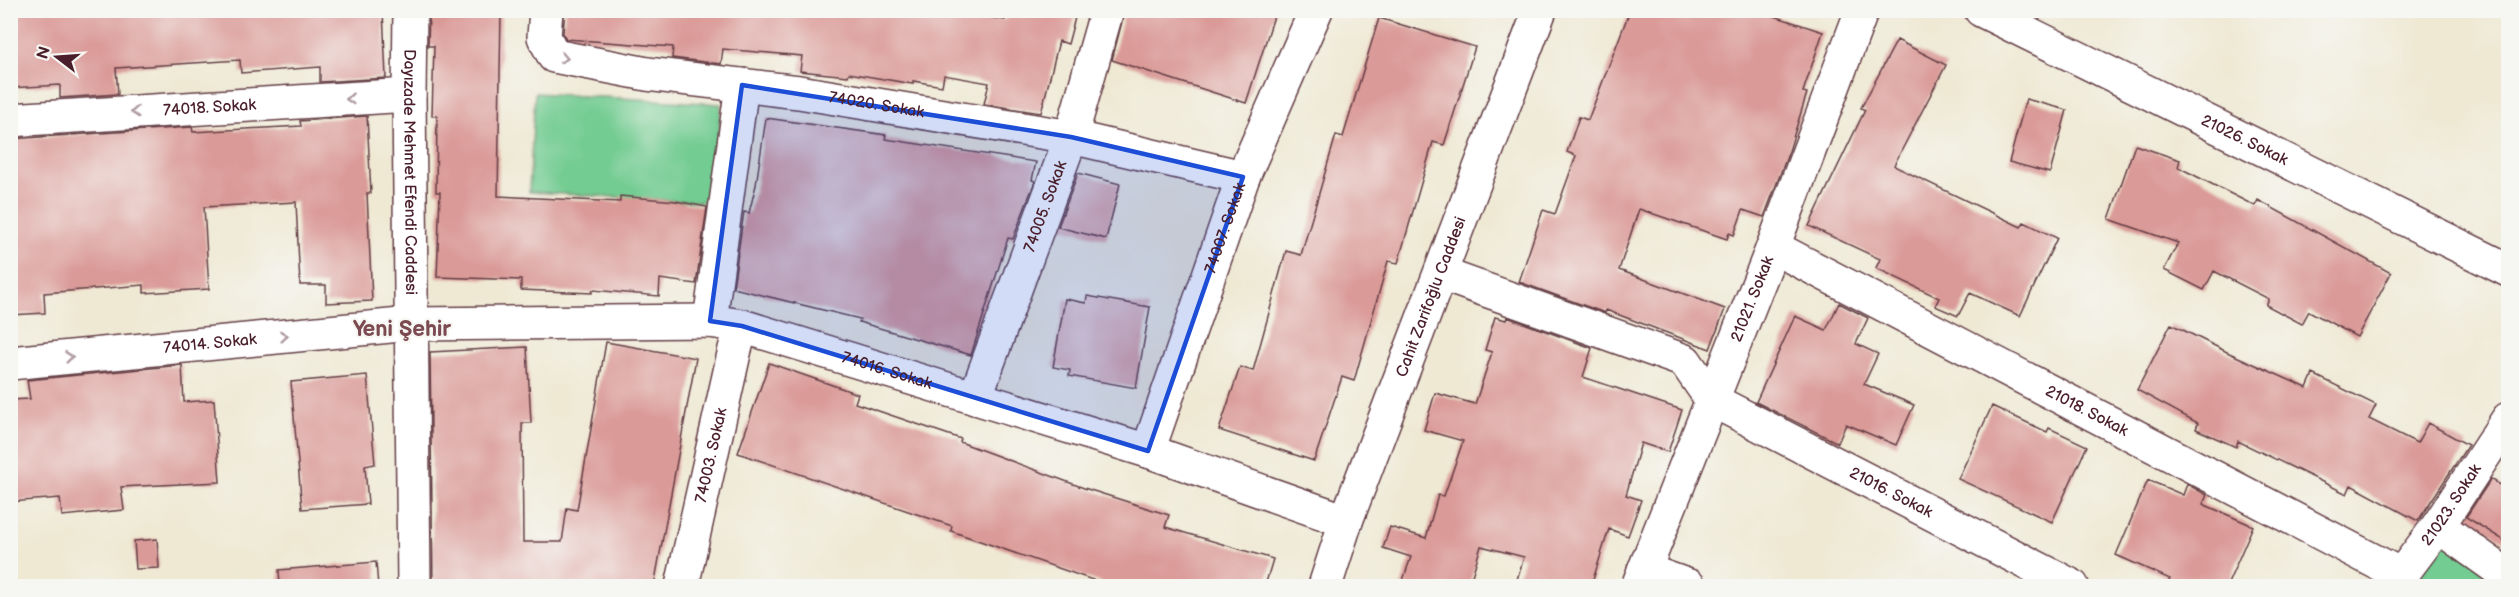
<svg xmlns="http://www.w3.org/2000/svg" width="2519" height="597" font-family="'Balsamiq Sans',sans-serif">
<style>
.green{fill:#73cc92;stroke:#5e765e;stroke-width:1.5}
.building{fill:#da9a97}
.lines{fill:none;stroke-linecap:round;stroke-linejoin:round}
.minor-casing{stroke:#633d44;stroke-width:36}
.minor{stroke:#fff;stroke-width:33}
.oneway{stroke:#ae9aa0}
.marked{fill:#1d4ed8;fill-opacity:0.2;stroke:#1d4ed8;stroke-width:4.5;stroke-linejoin:round}
.labels{text-anchor:middle;dominant-baseline:central;stroke-width:4.5;stroke-linejoin:round;paint-order:stroke}
.street-label{font-size:16px;fill:#4a1f2b;stroke:#f6f6f2}
.district-label{font-size:22px;font-weight:bold;fill:#7c4a51;stroke:#f6f6f2}
</style>
<rect width="100%" height="100%" fill="#f6f6f2"/>
<filter id="ink" filterUnits="userSpaceOnUse"><feTurbulence type="fractalNoise" baseFrequency=".0167" numOctaves="2"/><feDisplacementMap in="SourceGraphic" scale="12" xChannelSelector="R" yChannelSelector="G"/><feConvolveMatrix kernelMatrix="1 2 1 2 8 2 1 2 1" color-interpolation-filters="sRGB"/></filter>
<filter id="wash" filterUnits="userSpaceOnUse"><feTurbulence type="fractalNoise" baseFrequency=".008" numOctaves="4" result="noise"/><feDisplacementMap in="SourceGraphic" scale="24" xChannelSelector="R" yChannelSelector="G"/><feGaussianBlur stdDeviation="1.35" result="paint"/><feColorMatrix in="noise" values="0 0 0 0 0 0 0 0 0 0 0 0 0 0 0 0 0 1.4 0 .05"/><feComposite in="paint" operator="in"/></filter>
<g filter="url(#wash)">
<rect width="100%" height="100%" fill="#efe9d4"/>
<path class="green" d="M535,93L721,104L715,203L529,192Z
M2438,526L2508,586H2393Z"/>
<g id="blocks">
<path class="building" d="M10,10H383L386,78L320,82V67L241,73L240,60L116,68L118,94L60,98V85L10,88Z
M429,10H501L498,196L620,202V196L676,201L707,207L696,284L660,279L659,296L593,290L592,293L521,290V280L437,277L440,192H436L437,116H432L434,46H428Z
M565,10H947L1005,20L1008,10H1077L1068,44L1059,41L1041,113L984,104L989,83L944,75L942,86L913,81V84L849,73L848,76L800,71L802,56L723,49L721,64L672,58L673,47L566,39L563,33Z
M1125,10H1276L1246,103L1112,60Z
M1630,10H1756L1823,32L1803,92L1807,93L1789,151L1764,217L1743,210L1734,235L1729,233L1727,239L1639,209L1619,270L1725,309L1710,349L1606,310L1605,313L1519,282L1543,210L1555,214L1576,156L1567,152L1579,117L1588,120Z
M1379,18L1475,47L1444,145L1433,142L1398,263L1388,261L1354,381L1342,377L1314,461L1219,430L1240,367L1253,371L1286,251L1301,255L1336,135L1343,137Z
M1897,40L1946,65L1894,165L1896,167L2021,227L2024,222L2057,238L2020,316L1970,293L1958,316L1935,306L1939,298L1876,268L1880,259L1809,226L1865,110L1861,108Z
M2026,99L2067,110L2050,173L2009,162Z
M367,116L371,193H367L372,301L326,303V285H300L296,202L204,207L209,289L144,293V285L44,293L45,313L10,315V139L192,127L193,132L301,126L300,121Z
M766,118L886,135L885,139L1036,162L1032,180L1035,181L1013,239L1008,238L971,355L859,322L860,319L733,288L744,212L749,213L756,185Z
M2135,145L2180,160L2178,167L2255,206L2258,200L2391,273L2357,337L2309,311L2302,324L2266,305L2269,299L2214,271L2204,290L2164,270L2178,243L2109,219Z
M1078,173L1120,184L1106,239L1058,227Z
M1087,296L1150,307L1136,388L1069,376L1070,370L1053,367L1065,299L1086,303Z
M1839,303L1868,318L1856,344L1878,354L1864,384L1914,405L1896,445L1846,424L1838,443L1756,402L1795,316L1826,330Z
M1495,317L1506,320L1507,317L1592,348L1583,377L1682,410L1668,452L1641,443L1626,495L1641,500L1628,536L1609,529L1591,586H1515L1524,557L1481,546L1469,586H1401L1411,557L1383,548L1390,527L1426,538L1438,495L1444,496L1463,441L1424,430L1435,393L1475,404L1492,352L1485,350Z
M2171,324L2227,352L2307,388L2313,374L2376,405L2369,419L2417,443L2428,423L2468,445L2418,521L2351,485L2347,494L2238,441L2236,447L2196,429L2198,423L2137,390Z
M606,342L696,358L654,586H433L430,352L527,347L531,423H522L523,542H562L567,508L577,510Z
M769,363L858,394L855,403L961,439L960,442L1084,488L1169,515L1165,527L1273,559L1265,586H1110L951,531L952,526L738,453Z
M182,365L184,402L214,400L220,482L121,487L124,510L62,516L60,498L10,502V400L30,399L27,380Z
M367,375L375,464L365,466L368,504L302,509L291,382Z
M1992,406L2047,432L2049,428L2087,446L2052,522L1958,479Z
M2491,479L2508,490V543L2466,517Z
M2148,480L2183,495L2187,484L2207,495L2203,504L2253,526L2227,586H2166L2170,579L2116,555Z
M157,539L159,568L136,569L134,541Z
M376,562L378,586H280L279,570Z"/>
</g>
</g>
<g filter="url(#ink)">
<use href="#blocks" fill-opacity="0" stroke="#633d44" stroke-width="1.5"/>
<g class="lines">
<defs>
<g id="minor">
<path id="s1" d="M410,10L409,95L414,586"/>
<path id="s2" d="M546,10L544,37L554,56L647,74L799,92L1071,137L1243,177"/>
<path id="s3" d="M1981,10L2508,270"/>
<path id="s4" d="M10,120L409,95"/>
<path id="s5" d="M1773,247L2401,575"/>
<path id="s6" d="M1441,274L1685,361L1712,400L2072,586"/>
<path d="M710,321L742,85"/>
<path id="s7" d="M10,363L411,324L710,321L742,326L1148,451L1346,521"/>
<path id="s8" d="M975,398L1071,137L1107,10"/>
<path id="s9" d="M1148,451L1243,177L1316,10"/>
<path d="M2438,526L2508,576"/>
<path d="M1644,570L1689,586"/>
<path id="s10" d="M682,586L735,349L742,326"/>
<path id="s11" d="M1325,586L1346,521L1540,10"/>
<path id="s12" d="M1638,586L1773,247L1862,10"/>
<path id="s13" d="M2393,586L2438,526L2508,419"/>
</g>
</defs>
<use href="#minor" class="minor-casing"/>
<use href="#minor" class="minor"/>
</g>
<defs><path id="oneway-chevron" d="M-2-3.5L2.5 0L-2 3.5" fill="none" stroke-width="1.6" stroke-linecap="round" stroke-linejoin="round" transform="scale(1.5)"/></defs>
<g class="oneway">
<use href="#oneway-chevron" transform="translate(564 58) rotate(11)"/>
<use href="#oneway-chevron" transform="translate(350 99) rotate(176)"/>
<use href="#oneway-chevron" transform="translate(135 112) rotate(176)"/>
<use href="#oneway-chevron" transform="translate(284 336) rotate(-6)"/>
<use href="#oneway-chevron" transform="translate(69 357) rotate(-6)"/>
</g>
</g>
<path class="marked" d="M742,85L1071,137L1243,177L1148,451L742,326L710,321Z"/>
<g class="labels">
<g class="street-label">
<text stroke="none"><textPath href="#s2" startOffset="375">74020. Sokak</textPath></text>
<text stroke="none"><textPath href="#s4" startOffset="200">74018. Sokak</textPath></text>
<text stroke="none"><textPath href="#s3" startOffset="294">21026. Sokak</textPath></text>
<text stroke="none"><textPath href="#s1" startOffset="162">Dayızade Mehmet Efendi Caddesi</textPath></text>
<text stroke="none"><textPath href="#s8" startOffset="204">74005. Sokak</textPath></text>
<text stroke="none"><textPath href="#s9" startOffset="236">74007. Sokak</textPath></text>
<text stroke="none"><textPath href="#s11" startOffset="308">Cahit Zarifoğlu Caddesi</textPath></text>
<text stroke="none"><textPath href="#s12" startOffset="309">21021. Sokak</textPath></text>
<text stroke="none"><textPath href="#s7" startOffset="201">74014. Sokak</textPath></text>
<text stroke="none"><textPath href="#s7" startOffset="886">74016. Sokak</textPath></text>
<text stroke="none"><textPath href="#s5" startOffset="354">21018. Sokak</textPath></text>
<text stroke="none"><textPath href="#s10" startOffset="134">74003. Sokak</textPath></text>
<text stroke="none"><textPath href="#s6" startOffset="508">21016. Sokak</textPath></text>
<text stroke="none"><textPath href="#s13" startOffset="100">21023. Sokak</textPath></text>
</g>
<g class="district-label">
<text x="402" y="329">Yeni Şehir</text>
</g>
</g>
<rect width="2519" height="597" fill="none" stroke="#f6f6f2" stroke-width="36"/>
<g transform="translate(57 57) rotate(287)" stroke="#f6f6f2" stroke-width="4.5" paint-order="stroke">
<path d="M0-4.5L10 22L0 15L-10 22Z" fill="#4a1f2b"/>
<text y="-9" font-size="16" font-weight="bold" text-anchor="middle" fill="#4a1f2b">N</text>
</g>
</svg>
